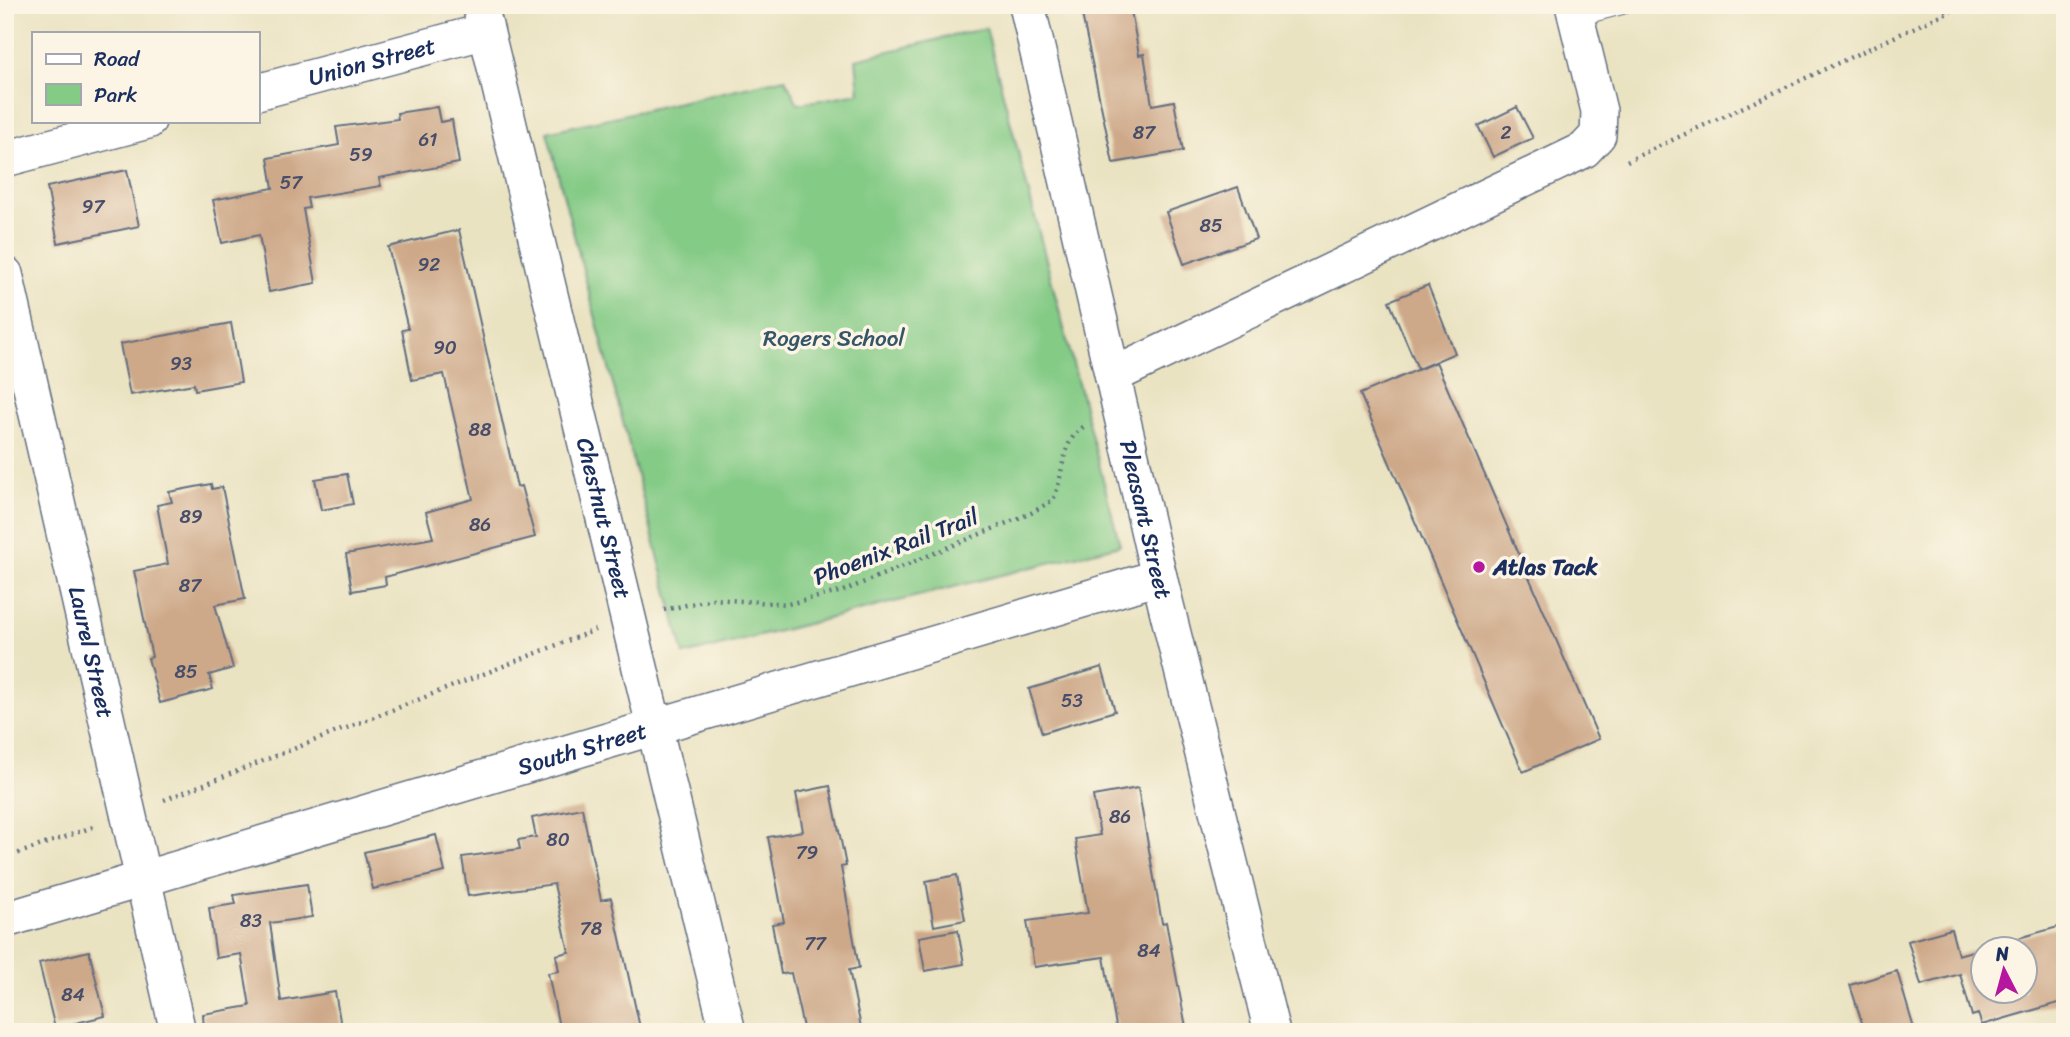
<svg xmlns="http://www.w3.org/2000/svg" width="2070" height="1037" font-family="Sriracha,sans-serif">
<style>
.green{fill:#84cb86;stroke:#507d72;stroke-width:2}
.building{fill:#cea989;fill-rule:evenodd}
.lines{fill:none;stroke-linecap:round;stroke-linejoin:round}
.service-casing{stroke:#636e81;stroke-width:20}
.minor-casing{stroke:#636e81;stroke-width:38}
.path{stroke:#636e81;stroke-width:4.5;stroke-dasharray:2 5;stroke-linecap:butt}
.service{stroke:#fff;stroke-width:18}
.minor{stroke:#fff;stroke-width:35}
.poi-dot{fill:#b5179e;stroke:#fcf5e5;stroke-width:2.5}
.labels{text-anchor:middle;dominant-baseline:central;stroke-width:7;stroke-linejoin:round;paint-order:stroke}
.number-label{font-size:19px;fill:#484e69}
.street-label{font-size:23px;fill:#1b2f5e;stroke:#fcf5e5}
.park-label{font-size:23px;fill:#355668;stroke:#fcf5e5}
.poi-label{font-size:23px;font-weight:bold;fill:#1b2f5e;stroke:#fcf5e5;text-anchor:start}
</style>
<rect width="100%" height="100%" fill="#fcf5e5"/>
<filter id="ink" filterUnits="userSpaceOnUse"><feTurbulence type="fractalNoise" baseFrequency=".0143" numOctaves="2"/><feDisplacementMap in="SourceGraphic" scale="14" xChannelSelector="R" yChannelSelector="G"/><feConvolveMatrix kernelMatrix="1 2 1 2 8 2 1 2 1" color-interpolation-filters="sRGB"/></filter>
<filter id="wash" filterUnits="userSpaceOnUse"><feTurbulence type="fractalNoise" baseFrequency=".00686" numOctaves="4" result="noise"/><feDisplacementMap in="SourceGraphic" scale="28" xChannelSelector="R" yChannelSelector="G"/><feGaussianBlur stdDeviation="1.57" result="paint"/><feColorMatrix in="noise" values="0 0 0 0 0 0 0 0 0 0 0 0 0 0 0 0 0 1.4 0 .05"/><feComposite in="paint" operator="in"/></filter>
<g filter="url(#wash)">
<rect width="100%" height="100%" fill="#eae3c2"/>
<path class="green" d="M986,28L1120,545L684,655L547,132L785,78L798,104L859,93L856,59Z"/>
<g id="blocks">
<path class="building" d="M1080,5H1130L1139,55L1144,54L1152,105L1174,101L1183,151L1113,163Z
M437,107L440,122L452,120L459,163L379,178L381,186L307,198L309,208L303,209L316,283L269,292L259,235L222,243L213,200L273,188L268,158L339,145L336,127L398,119L397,113Z
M1517,107L1533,138L1493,157L1478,126Z
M127,170L139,226L58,243L47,187Z
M1238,187L1256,239L1184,264L1166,212Z
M459,230L517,487L521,486L535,537L385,577L386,585L352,591L346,554L433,538L426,512L473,499L444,374L412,380L402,330L408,329L388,247Z
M1428,285L1455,353L1418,369L1389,301Z
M231,323L241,382L195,390L194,384L130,395L120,344Z
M1436,362L1599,739L1523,772L1360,394Z
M347,474L353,504L321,510L315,479Z
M211,484L212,489L222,487L245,599L215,605L233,668L209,675L213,689L160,703L148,658L152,657L134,571L168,564L157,505L172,502L169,492Z
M1102,667L1115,711L1042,733L1029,689Z
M830,786L846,866L841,867L859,968L849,970L862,1032H804L791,973L781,974L772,924L784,922L768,837L803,831L796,793Z
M1138,788L1162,923L1166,922L1187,1032H1117L1104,957L1034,967L1027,921L1088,913L1075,839L1100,835L1093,796Z
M582,808L601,900L611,898L641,1032H560L548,973L559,971L556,955L569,952L554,884L468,896L462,857L520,849L518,840L536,837L532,818Z
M436,835L445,872L373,889L364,852Z
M957,875L965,920L934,926L926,881Z
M307,884L312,917L270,923L281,1001L335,992L342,1032H204L203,1014L250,1006L241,954L216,958L209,908L236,904L234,895Z
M2065,925V1001L1982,1025L1978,1014L1972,1016L1960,974L1921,985L1908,941L1951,929L1958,955ZM1983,949H2025V991H1983Z
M958,930L964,964L925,971L919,937Z
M89,951L105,1016L55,1028L39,963Z
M1897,971L1915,1032H1865L1850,985Z"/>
</g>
</g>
<g filter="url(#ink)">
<use href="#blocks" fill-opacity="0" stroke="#636e81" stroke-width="2"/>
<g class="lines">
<defs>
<path id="service" d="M1576,17L1622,5"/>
<g id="minor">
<path id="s1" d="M480,5C560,348 648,689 728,1032"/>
<path id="s2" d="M1027,5L1159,577L1272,1032"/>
<path id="s3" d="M257,92L486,31"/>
<path d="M5,159L148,121"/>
<path id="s4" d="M5,274L178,1032"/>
<path d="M1114,375L1584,150L1598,135L1599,111L1573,5"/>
<path id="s5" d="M5,920L1159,577"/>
</g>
</defs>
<use href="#service" class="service-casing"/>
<use href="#minor" class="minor-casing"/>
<path class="path" d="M1627,161L1963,5
M664,610L713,599L788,604L843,591L1031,513L1053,500C1065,475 1059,441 1085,426
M164,800L595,630
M5,858L93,827"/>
<use href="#service" class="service"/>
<use href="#minor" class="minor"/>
</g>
</g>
<circle class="poi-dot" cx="1479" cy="567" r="7"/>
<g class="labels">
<g class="number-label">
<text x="1144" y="132">87</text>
<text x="1506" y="132">2</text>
<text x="428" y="139">61</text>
<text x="361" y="154">59</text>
<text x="291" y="182">57</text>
<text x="93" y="206">97</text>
<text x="1211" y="225">85</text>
<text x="429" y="264">92</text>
<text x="445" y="347">90</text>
<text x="181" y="363">93</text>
<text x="480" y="429">88</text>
<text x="191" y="516">89</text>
<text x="480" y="524">86</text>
<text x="190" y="585">87</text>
<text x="186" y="671">85</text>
<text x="1072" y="700">53</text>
<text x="1120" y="816">86</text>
<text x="558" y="839">80</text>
<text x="807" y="852">79</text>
<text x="251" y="920">83</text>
<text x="591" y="928">78</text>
<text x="815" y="943">77</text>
<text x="1149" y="950">84</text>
<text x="73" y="994">84</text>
</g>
<g class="street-label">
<text stroke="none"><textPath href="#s3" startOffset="119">Union Street</textPath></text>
<text stroke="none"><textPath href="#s1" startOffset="528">Chestnut Street</textPath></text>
<text stroke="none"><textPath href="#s2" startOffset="528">Pleasant Street</textPath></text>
<text transform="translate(896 547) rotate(-21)">Phoenix Rail Trail</text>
<text stroke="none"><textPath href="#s4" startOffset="388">Laurel Street</textPath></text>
<text stroke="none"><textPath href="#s5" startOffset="602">South Street</textPath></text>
</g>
<g class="park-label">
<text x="834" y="338">Rogers School</text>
</g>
<g class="poi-label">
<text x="1493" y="567">Atlas Tack</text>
</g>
</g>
<rect width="2070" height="1037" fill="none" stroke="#fcf5e5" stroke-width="28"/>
<rect x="32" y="32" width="228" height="91" fill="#fcf5e5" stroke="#a2a6af" stroke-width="2"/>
<rect x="46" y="54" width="35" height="10" fill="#ffffff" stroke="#a2a6af" stroke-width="2"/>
<text x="94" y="66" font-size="21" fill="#1b2f5e">Road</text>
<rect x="46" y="84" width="35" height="21" fill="#84cb86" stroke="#a2a6af" stroke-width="2"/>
<text x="94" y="102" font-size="21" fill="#1b2f5e">Park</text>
<g transform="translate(2004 970) rotate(354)"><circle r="33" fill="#fcf5e5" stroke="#a2a6af" stroke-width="2"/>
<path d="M0-5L12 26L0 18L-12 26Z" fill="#b5179e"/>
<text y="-10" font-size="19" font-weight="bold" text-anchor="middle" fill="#1b2f5e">N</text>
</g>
</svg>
